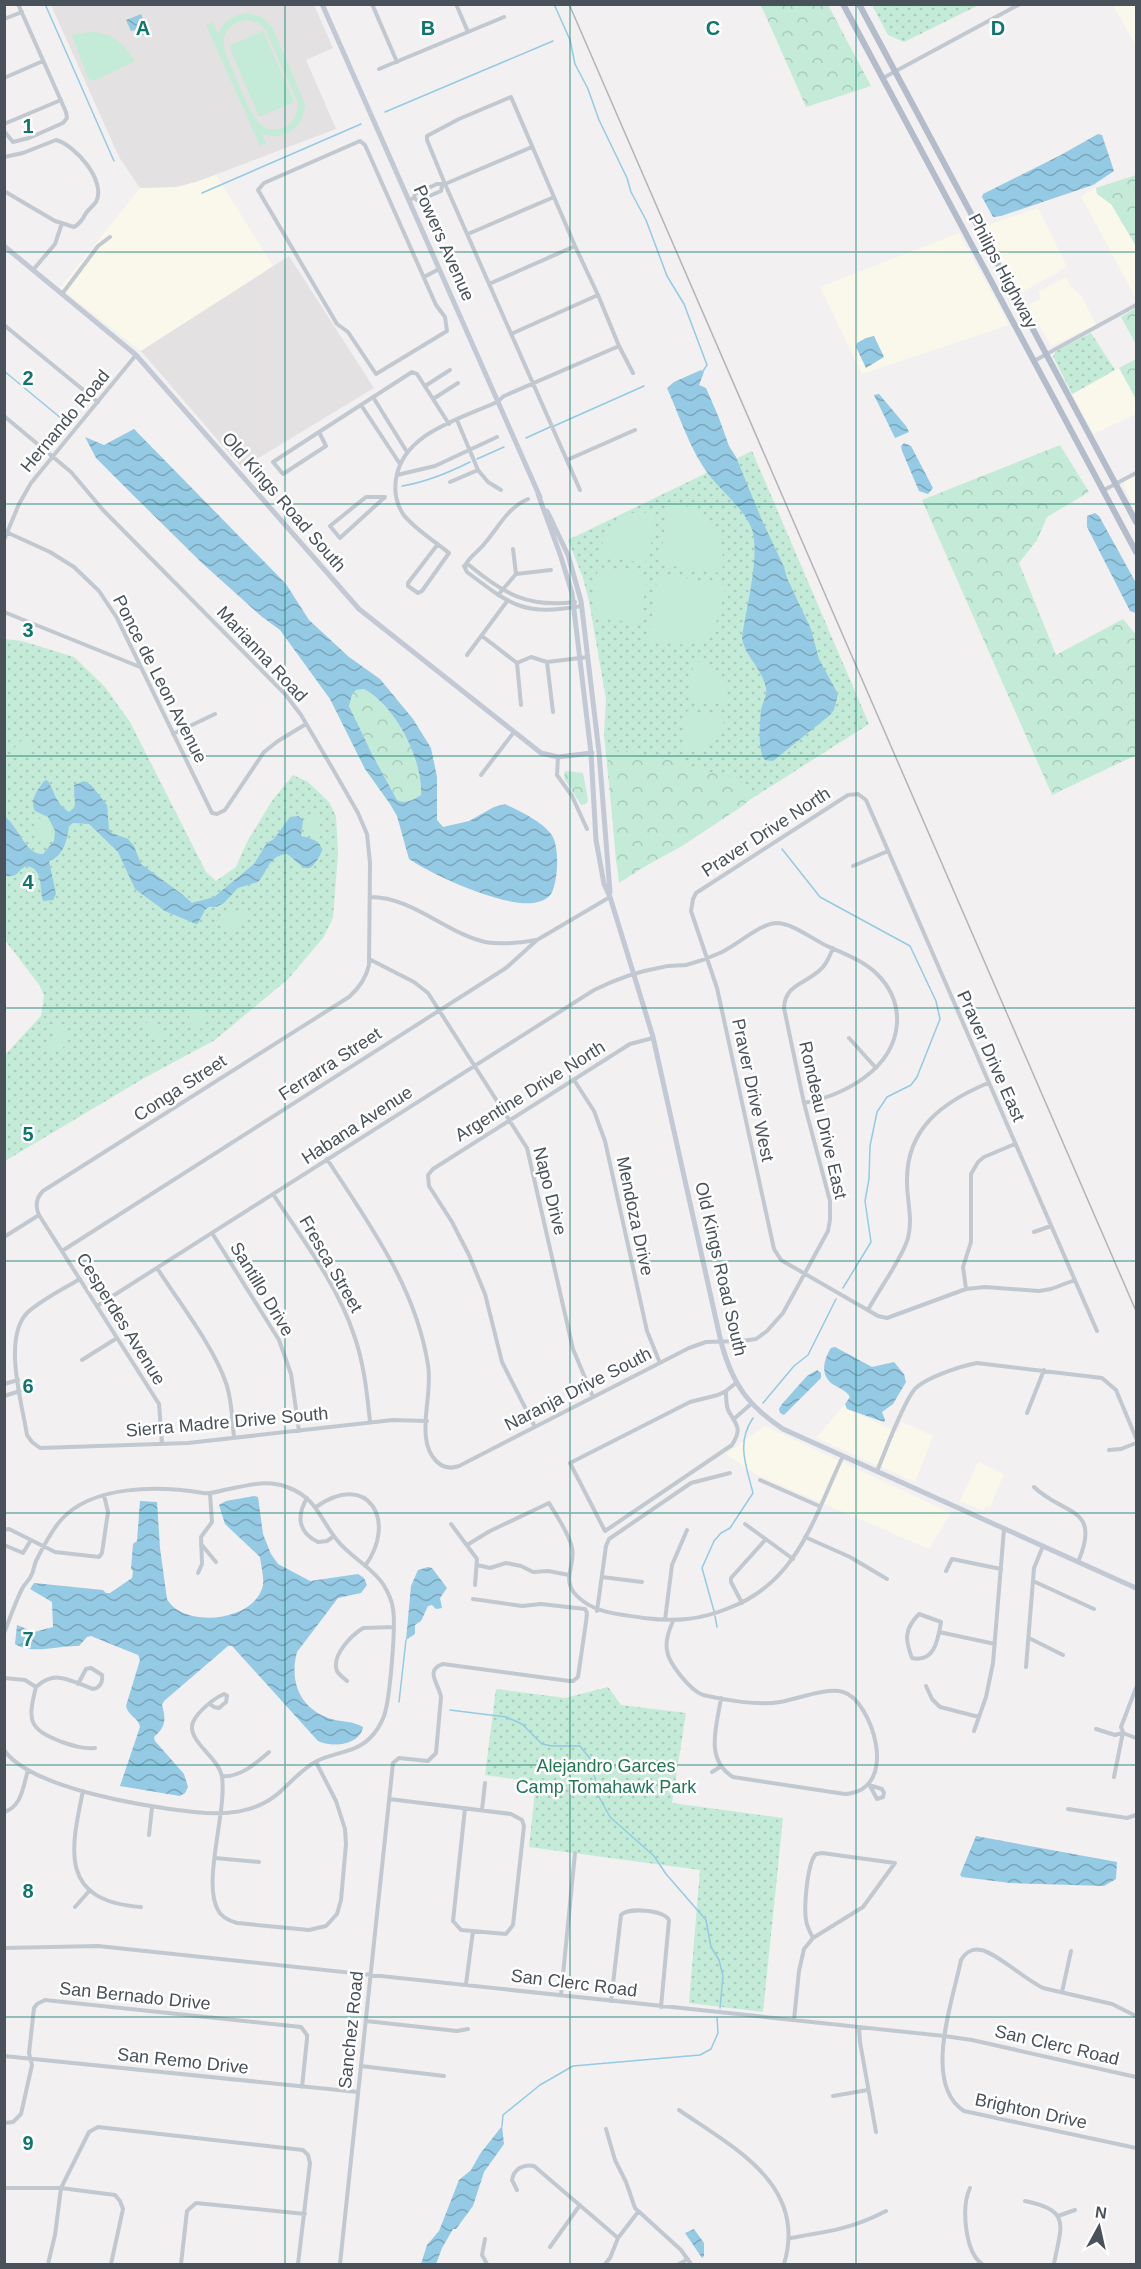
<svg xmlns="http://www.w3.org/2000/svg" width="1141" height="2269" font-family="Helvetica,sans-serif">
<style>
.commercial{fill:#faf8eb}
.education{fill:#e3e1e1}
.grass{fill:url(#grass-dots)}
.forest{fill:url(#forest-crowns)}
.garden{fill:#c3ebd7;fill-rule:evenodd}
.water{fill:url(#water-waves);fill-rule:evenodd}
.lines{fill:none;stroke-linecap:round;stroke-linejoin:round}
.stream{stroke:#94cae3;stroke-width:1.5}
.street{stroke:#c2c8d0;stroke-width:4}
.secondary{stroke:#c2c9d4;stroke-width:5}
.primary{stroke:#b2bccb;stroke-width:6}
.rail{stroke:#b2b4b9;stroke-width:1.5}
.grid{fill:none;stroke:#0f766e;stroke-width:1.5;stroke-opacity:0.55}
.labels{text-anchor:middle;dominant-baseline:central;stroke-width:5;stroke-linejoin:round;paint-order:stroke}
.street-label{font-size:18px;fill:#49515b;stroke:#fff}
.park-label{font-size:18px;fill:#217655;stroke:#fff}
.grid-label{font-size:20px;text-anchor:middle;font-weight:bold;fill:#0f766e;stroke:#fff;stroke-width:5;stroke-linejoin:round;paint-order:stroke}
</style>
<defs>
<pattern id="grass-dots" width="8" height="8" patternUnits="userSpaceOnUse" patternTransform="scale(1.5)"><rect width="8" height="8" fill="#c3ebd7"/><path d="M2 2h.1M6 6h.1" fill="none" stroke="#a9cbbb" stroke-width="1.8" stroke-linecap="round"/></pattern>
<pattern id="forest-crowns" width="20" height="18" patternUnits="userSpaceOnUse" patternTransform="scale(1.5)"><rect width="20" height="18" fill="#c3ebd7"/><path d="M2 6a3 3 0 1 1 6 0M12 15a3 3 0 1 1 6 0" fill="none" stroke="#a9cbbb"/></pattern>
<pattern id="water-waves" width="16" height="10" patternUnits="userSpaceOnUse" patternTransform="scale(1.5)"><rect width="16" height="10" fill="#94cae3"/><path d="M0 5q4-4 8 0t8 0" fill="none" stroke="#7ba6bb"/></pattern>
</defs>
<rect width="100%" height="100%" fill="#f2f0f0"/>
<path class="commercial" d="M1113,5H1136V46Z
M216,175L273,266L141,351L60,288L140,188L176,187Z
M1096,188L1097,194L1111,204L1136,246V299L1081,196Z
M1038,208L1067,267L1019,294L982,227Z
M959,233L1009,325L862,374L820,287Z
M1066,277L1071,287L1081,295L1096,325L1051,346L1030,309V304L1041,298L1038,292Z
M1119,368L1136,399V414L1094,434L1072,395Z
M1136,476V514L1124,485L1125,481Z
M845,1404L847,1409L898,1432L902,1422L933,1436L915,1482L816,1438Z
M765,1426L951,1513L929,1549L757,1475L726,1454Z
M978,1462L1004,1474L990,1508L986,1506L983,1511L960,1501Z"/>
<path class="education" d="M51,5H314L333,48L306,60L336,129L196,182L176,187L140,188L119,157Z
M289,256L374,388L242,468L141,351Z"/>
<path class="grass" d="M872,5H979L904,42L888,35Z
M1091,333L1115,370L1072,394L1053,356L1056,351Z
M752,451L869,724L619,883L604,735L606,699L589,601L583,578L568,540Z
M4,639L22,641L74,657L105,687L130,722L206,872L216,881L236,867L247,842L272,801L293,775L308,782L329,802L336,816L338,853L333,918L323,938L288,979L215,1040L146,1077L5,1161V1055L41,1016L44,996L40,986L5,940Z
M608,1687L621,1705L686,1713L672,1803L783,1818L763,2012L689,2003L700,1870L529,1847L536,1782L485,1775L496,1689L565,1698Z"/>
<path class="forest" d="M761,5H828L871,86L806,107Z
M1136,175V246L1111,204L1097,194L1096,188Z
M1136,308V344L1121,317Z
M1136,359V399L1119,368Z
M1060,445L1089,492L1047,517L1037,540L1019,563L1056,655L1123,619L1136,635V755L1052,795L922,500Z
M364,689C397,706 423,760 421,795C413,800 406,804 397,800L372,754L349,706L352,695L356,690Z
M607,750H625L659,759L674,756L682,758L686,767L742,779L747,785L750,799L744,805L682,846L620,880L616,861Z
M565,771L583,773L588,800L586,804L581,805L564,778Z"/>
<path class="garden" d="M248,13L262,17L272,27L305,104C304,128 285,141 262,134L266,143L260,146L206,25L212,22L218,34C224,21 233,14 248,13ZM248,20L258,23L266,31L297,101C298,111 296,120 287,126C279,131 268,131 261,125C250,117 230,63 224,48C222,32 231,21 248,20Z
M263,31L294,102L259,117L229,46Z
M89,32C112,32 123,43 135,61L94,81L88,78L72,35Z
M669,502C710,509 727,531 722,573L664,565L660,560Z
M637,512L655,513L649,559L644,563L600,556C603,533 613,517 637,512Z
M598,567L643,573L647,578L640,623C589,617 591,617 598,567Z
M663,575L725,584C717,641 706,650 648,642L657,580Z
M694,661C721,667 728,677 727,704L692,700L689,696Z
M687,711L725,716C721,742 708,751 682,749Z
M24,738L29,739L32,743L31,754L28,757L12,752L13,749Z
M314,817L319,819L321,835L318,839L303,833L308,820Z
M37,818L46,821L52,830V837L50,841C42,840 33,827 34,820Z
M246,912L250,918L246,923L230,929L223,924V920L229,914Z
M199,1007L205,1011L206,1017L202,1028L197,1030L194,1028L187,1012L191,1008Z
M151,1021L164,1032V1037L157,1043L143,1028L146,1023Z
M57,1027L63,1029L67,1042L61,1050L49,1048L48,1043L53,1038L54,1028Z"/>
<path class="water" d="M141,14L146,25L142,27L145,34L139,37L135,30L131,31L126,20Z
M1098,134L1102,135L1114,171L1093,185L1001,216L993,217L982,197L983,194L1059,156Z
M874,336L884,357L866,368L856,347L857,343L866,338Z
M701,370L704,372L699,385L706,388L719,418L729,446L736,457L761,518L784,567L787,578L811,629L819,659L838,694L834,710L830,715L773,761L765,760C757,752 760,721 761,710C762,703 768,695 766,688C762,668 745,657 742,638C746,609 759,561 753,533C748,512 722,492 709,475C690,450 680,417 667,388L674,382Z
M879,394L906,426L909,432L895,438L874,395Z
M134,429L286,584L309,620L349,657L380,679L413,719L431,748L437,777V820L443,827L469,821L494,807L505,804C521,812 540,820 551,834C560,845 558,880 552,892C549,899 540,902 533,903C504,907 434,876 409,859L397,816L390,804L365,769L330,699L280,630L261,616L202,563L135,497L96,458L85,437L104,445ZM364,689C396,706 423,760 421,795C413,800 406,804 397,800L372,754L349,706L352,695L356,690Z
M904,443L911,446L933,488L928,494L919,491L902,451L901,446Z
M1095,513L1099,516L1136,583V613L1130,611L1087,527V516Z
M45,780L48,781C56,795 55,802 69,812L75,807L74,785L84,781L91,785L107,805L109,829L112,833L128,839L134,846L141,864L183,895L192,903L214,897L254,864L267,843L274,839L290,817L298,816L303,820L301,836C310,838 321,840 322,851C308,880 304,866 287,854C269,855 268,871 258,882L238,888L224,903L216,907H209L205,910L198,923L196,924L165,911L135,889L118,852L89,824L73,823L69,826C67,840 64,856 49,861L56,894L53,900L43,901C39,888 44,868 26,866C16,871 19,878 5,876L4,816C18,825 26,856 43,854L54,841L55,831L48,817L35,811C29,800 38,789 45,780Z
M835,1347L872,1367L894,1362L904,1374L906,1382L893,1404L882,1412L885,1420L884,1422L847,1409L845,1404L850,1397C846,1390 838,1388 831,1383C820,1373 824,1359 831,1348Z
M817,1370L821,1373V1378L784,1415L780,1413L779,1409L782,1404L807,1376Z
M254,1496L258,1497L263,1534L271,1554L278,1564L310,1581L358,1574L364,1578L367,1585L361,1593L338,1598L297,1652C289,1682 300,1709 331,1719C342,1722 353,1721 363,1727C360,1745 332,1748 318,1741L232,1646H228L164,1701L162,1705C166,1719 166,1727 154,1737L155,1741L184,1774L188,1787L185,1793L180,1796L120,1786L140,1727C139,1718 128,1716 126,1706L140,1660L138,1655L91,1636L87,1637L79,1646C59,1645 32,1655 15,1644L17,1625L34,1632L53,1627L52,1602L30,1589L34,1583L103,1590L106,1593H110L132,1578L133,1571L131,1569L133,1544L137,1541L140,1501L157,1502L160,1548L167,1599C182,1628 255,1623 263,1585C264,1576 261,1566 260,1557L225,1524L219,1505L226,1501Z
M428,1567L432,1568L447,1588L440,1598L442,1608L436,1609L432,1605L428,1606L421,1621L415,1625V1634L406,1640L411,1586L418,1570Z
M976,1836L1117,1862L1116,1879L1104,1886L1010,1883L962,1877L960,1875Z
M502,2126L504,2144L484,2172L473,2206L456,2229H453L442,2248L436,2264H421L427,2245L439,2231L459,2180L471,2170L480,2154Z
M694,2229L704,2243V2256L702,2258L685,2233Z"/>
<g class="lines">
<path class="stream" d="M45,4L114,161
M554,4L570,40L575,64L588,89L599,120L627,178L631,192L646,220L667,276L684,304L707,365L703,371
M385,112L553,41
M202,193L361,124
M4,371L68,424
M554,426L644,386
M526,438L550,427
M477,459L504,447
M402,486C427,482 448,473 470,462
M782,849L820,897L910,946L936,1001L940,1019L917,1077L911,1085L887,1097L877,1112L870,1146L869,1179L865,1201L871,1242L843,1288
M763,1403L794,1366L808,1355L836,1299
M714,1611L702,1568L714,1541L721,1533L730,1528L753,1493C746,1465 736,1443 753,1418
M715,1616L717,1627
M399,1702L406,1640
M450,1710L506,1717L522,1724L542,1744L552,1746H580L591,1760L599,1797L610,1817L654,1856L666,1874L706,1920L711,1947L719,1960L723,1976L720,2008
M502,2126L503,2115L540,2085L573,2066L700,2055L711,2049L718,2033L717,2018"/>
<path class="street" d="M372,4L397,62
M456,4L468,32
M4,19L22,12
M379,69L504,17
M4,78L43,61
M883,78L1020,4
M4,124L61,100
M4,131L13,142L29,138L63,123L67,118L66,112L18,4
M360,141L365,145L436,305L445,317L447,331L376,374L348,332L337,324L258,190L264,183Z
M4,157L23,153L56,140C75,145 107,181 96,202C93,206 89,209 86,213C83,219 80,224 74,227L55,221L4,191
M414,198L418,201L441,191L442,186
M409,200L414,198L415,194L437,184H445L532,147
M468,234L554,197
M575,246L511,97L459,119L427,136V140L445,184L580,490
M33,270L55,244L62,223
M424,277L439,269
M489,284L575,246L598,295
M62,294L98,246L110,237
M4,325L98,402
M511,334L598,295L619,346L633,373
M1034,361L1136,305
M425,386L450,370
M373,397L407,452
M433,399L458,383
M361,405L400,464
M4,416L71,472L103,510L285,694L301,715L334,771L358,813L367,834L370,863L369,965C366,979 359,988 349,997L43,1191C36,1198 35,1206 39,1215L159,1404L162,1444
M457,420L478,470L488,482L501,490
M319,432L412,372L417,374L449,424
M319,432L326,446L283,474L273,462Z
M567,460L635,430
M397,475L435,466L497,437
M450,482L478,470
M1104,490L1136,473
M366,497H385L340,538L330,526Z
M4,531L50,552L74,567L99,591L117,618L212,813L217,814L225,810L264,752L278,741L306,724
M4,540L19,504L31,483L136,355
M438,544L408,583V586L418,593L422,591L449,553C436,542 413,528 403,514C396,503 394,492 396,479C403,433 460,419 497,402L504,396L619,346
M513,549L516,574
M466,564C470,556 479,551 485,543C499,527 507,508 528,499
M516,574L551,570
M498,595L516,574
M575,602C528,608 504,594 469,565L464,566L467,572C512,606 523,616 582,606
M4,612L140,667
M482,636L517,663L531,657L547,662L588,657
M467,655L508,600
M547,662L553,712
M517,663L521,705
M173,734L215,714
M558,757L557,775L572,796L587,829
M481,775L514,732
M853,866L888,851
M370,897C413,897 444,932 485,942C502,945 519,943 536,940
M369,959L414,982L428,993L527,1148L573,1349L593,1397
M849,1038L876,1068
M574,1080L594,1111L605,1141L647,1331L660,1363
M327,1159C369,1224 416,1287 428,1365C432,1389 423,1414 426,1438C428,1455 440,1473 459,1466L689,1348L706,1342L742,1341L756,1339L767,1331L783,1313L828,1231L830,1220V1201L804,1103L784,1008C785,984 806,984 821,969C827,964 830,955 833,948
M273,1194C302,1239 337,1284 354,1335C364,1363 367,1393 370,1422
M1034,1232L1051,1226
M212,1233L279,1340L291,1374L299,1431
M4,1237L39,1215
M62,1251L506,968L537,940L610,897
M157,1268C178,1301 214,1347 226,1383C232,1400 232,1419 234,1437
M80,1279C63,1289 43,1299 28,1312C2,1337 22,1403 27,1435L32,1442L40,1448L188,1443L393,1420L427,1421
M1075,1280L1051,1289L1039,1291L985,1287L966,1289L887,1318L878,1316L781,1260L774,1249L717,988L691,911L693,899L696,893L848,795L858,794L866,800L1097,1331
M966,1289L963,1267L971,1242V1174L978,1162L984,1157L1015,1144
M97,1306L594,990C616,979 640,971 663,967C671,965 678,966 686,965C698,962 709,958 720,953C736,946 759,924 776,923C792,923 811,938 825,945C842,953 863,960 877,974C890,987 898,1004 897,1023C894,1069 845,1095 804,1103
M868,1310C878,1291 903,1257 908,1238C913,1219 907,1201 907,1182C906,1128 943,1102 988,1083
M82,1360L117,1338
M4,1384L18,1380
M726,1391C726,1396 726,1404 728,1410C736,1425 743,1427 732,1445L605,1531L570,1463L690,1402L718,1395Z
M726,1391L736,1383
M4,1396L20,1391
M1027,1413L1044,1370
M735,1418L751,1404
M535,1427L502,1362L485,1294L469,1255L452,1222L429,1186L428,1175L433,1169L630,1044L653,1038
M1109,1450L1121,1449L1136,1443
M877,1471C886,1450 901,1407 914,1390C924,1378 961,1366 977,1363L1102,1378L1116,1390L1136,1438
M760,1480L819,1506
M1034,1487C1064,1516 1102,1506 1078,1562
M307,1498C297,1515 297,1532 318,1542L327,1541L334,1536
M316,1507C368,1470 398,1521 365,1566
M451,1524L477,1559L475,1585
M745,1524L793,1559
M4,1530L9,1529L55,1552L99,1557L102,1553L108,1512L104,1495
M805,1537L850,1557L887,1579
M201,1544L216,1562
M4,1545L23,1553L31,1540
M467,1545L490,1531L549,1503C556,1515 570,1535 572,1548C576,1565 561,1579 576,1595C594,1614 620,1614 644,1618C675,1622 700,1620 729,1608C798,1582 814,1517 843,1456
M477,1565L490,1568L506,1563L521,1566L533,1572L548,1571L569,1575
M946,1571L952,1559L1001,1569
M198,1573L202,1564L201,1537L212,1522L210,1494
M602,1577L642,1582
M1033,1581L1094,1609
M742,1603L731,1582V1578L766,1539
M597,1611L606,1546L609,1539L691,1483L730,1473
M919,1614L941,1622C938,1639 935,1663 912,1658C905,1640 904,1629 919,1614Z
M665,1620L672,1565L687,1530
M673,1621C669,1630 665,1640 667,1650C668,1663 690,1690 703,1695C724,1700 759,1706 780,1702C797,1699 827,1687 843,1692C871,1699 902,1790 845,1794L733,1777C704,1759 717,1726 721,1698
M939,1632L995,1644
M4,1633C10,1618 15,1603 22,1589C24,1584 29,1581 31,1576C34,1571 34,1565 36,1561C43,1547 51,1531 61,1520C93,1484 160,1486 203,1493C210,1494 217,1492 224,1490C246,1486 265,1479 287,1487C317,1498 319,1518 337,1540C350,1557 371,1566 383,1584C388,1592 392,1601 393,1609C396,1626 390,1699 384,1716C381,1724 376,1732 370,1738C355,1753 335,1752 317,1761C302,1769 292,1781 280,1792C255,1814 225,1815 194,1812C148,1807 31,1789 4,1750
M1029,1638L1063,1655
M1026,1667L1034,1568L1043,1546
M4,1678L25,1680L36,1687
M347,1681C344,1678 339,1675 337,1671C331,1655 352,1635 363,1628L394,1627
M926,1686L932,1699L940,1707L979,1717
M36,1687C56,1669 70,1681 93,1689C100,1688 103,1682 102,1675L91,1668L86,1669L78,1684
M36,1687C27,1722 29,1729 62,1742C74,1746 83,1749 95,1748
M210,1704L214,1707L219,1708L226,1702L227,1696L224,1694C214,1698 193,1715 192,1726C191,1744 219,1758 222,1777C227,1811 202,1883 218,1910C221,1917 230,1921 237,1923L309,1930L326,1926L337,1914L341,1900L346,1844L345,1829L336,1801L316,1762
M1096,1729L1115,1735L1122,1733
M974,1731L986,1697L993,1663L1004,1529
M1123,1733L1136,1738
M712,1772L720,1767
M222,1776C240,1778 256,1763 269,1752
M1114,1777L1123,1732L1121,1727L1136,1688
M869,1784L877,1799L883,1797L884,1793L882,1789L872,1786
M83,1791C70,1852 60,1901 141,1907
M389,1799L511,1814L522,1820L524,1826L513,1925L506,1934L461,1930L453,1921L465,1808
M1068,1809L1127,1818L1136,1815
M482,1810L485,1783
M4,1812C22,1807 23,1786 28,1770
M149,1835L152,1807
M215,1858L259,1862
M75,1907L90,1890
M4,1948L98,1946L944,2036L972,2040L1136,2077
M466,1984L473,1931
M1062,1992L1071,1951
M561,1995L575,1853
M611,2001L621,1915C629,1907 663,1910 669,1920L661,2007
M1136,2016L1112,2004L1043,1988C1026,1980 995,1952 981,1950C972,1948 965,1953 961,1960C953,2000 922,2084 964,2111L1136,2148
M794,2020L799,1971L804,1949L813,1938L863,1907L895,1863L822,1853L816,1854C807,1863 804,1907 806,1920C807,1927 810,1932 813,1938
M366,2021L457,2031L468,2029
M859,2028L860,2042L876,2132
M4,2056L358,2092
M361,2066L444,2076
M833,2096L868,2090
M679,2110C734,2148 808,2185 784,2264
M4,2123L13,2122L21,2114L32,2065L29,2053L34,2008L37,2004L45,2000L301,2027L307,2035V2039L302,2087
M606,2129L615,2160L626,2182L635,2208L681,2250L691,2264
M4,2188H61L115,2195L120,2201L123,2209L111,2264
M970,2188C961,2207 965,2252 982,2264
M517,2190L512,2180C514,2168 524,2164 534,2166L618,2238
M1025,2201C1072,2210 1061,2226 1054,2264
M1058,2216L1075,2210
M790,2238C826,2232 852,2229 886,2211
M485,2239L482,2255L487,2264
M550,2247L580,2205
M48,2264L55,2235L61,2188L89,2132L98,2127L303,2150L308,2155L310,2163L298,2264
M181,2264L187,2211L196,2203L305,2214
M340,2264L393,1763L399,1758L428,1761L436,1753L441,1697C439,1684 424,1670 443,1664L569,1681H573L578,1677L586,1622L587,1613L585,1609L541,1604L522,1606L473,1599
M605,2264L610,2258L618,2238L638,2212
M679,2264L688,2259"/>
<path class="secondary" d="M322,4L540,497
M4,246L136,355L359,609L541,753L558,757L592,753
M538,494L561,557L572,593L591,753L596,840L604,884L610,897L653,1037L721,1342C732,1383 747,1405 783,1429L1136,1588
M547,511L568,555L581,601L599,752L610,892"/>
<path class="primary" d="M843,4L1136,552
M859,4L1136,522"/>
<path class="rail" d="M569,4L1136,1311"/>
</g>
<path class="grid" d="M285,4V2264M570,4V2264M856,4V2264M4,252H1136M4,504H1136M4,756H1136M4,1008H1136M4,1261H1136M4,1513H1136M4,1765H1136M4,2017H1136"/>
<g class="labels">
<g class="street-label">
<text transform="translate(444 243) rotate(66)">Powers Avenue</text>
<text transform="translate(1003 271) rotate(62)">Philips Highway</text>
<text transform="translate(65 421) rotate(-50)">Hernando Road</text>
<text transform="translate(284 502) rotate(49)">Old Kings Road South</text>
<text transform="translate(262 654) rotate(47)">Marianna Road</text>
<text transform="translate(160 679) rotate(63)">Ponce de Leon Avenue</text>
<text transform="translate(766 832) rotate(-33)">Praver Drive North</text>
<text transform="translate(991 1056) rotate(66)">Praver Drive East</text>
<text transform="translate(330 1064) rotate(-33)">Ferrarra Street</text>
<text transform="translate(180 1088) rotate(-33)">Conga Street</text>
<text transform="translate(753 1090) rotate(78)">Praver Drive West</text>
<text transform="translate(530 1091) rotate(-32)">Argentine Drive North</text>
<text transform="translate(823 1120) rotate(77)">Rondeau Drive East</text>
<text transform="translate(357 1125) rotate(-33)">Habana Avenue</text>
<text transform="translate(550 1191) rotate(76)">Napo Drive</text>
<text transform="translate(635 1216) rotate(78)">Mendoza Drive</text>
<text transform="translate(331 1264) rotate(60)">Fresca Street</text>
<text transform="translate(721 1269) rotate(77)">Old Kings Road South</text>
<text transform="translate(262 1289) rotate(59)">Santillo Drive</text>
<text transform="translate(121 1319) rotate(58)">Cesperdes Avenue</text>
<text transform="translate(578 1389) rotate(-27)">Naranja Drive South</text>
<text transform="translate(227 1422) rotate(-5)">Sierra Madre Drive South</text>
<text transform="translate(574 1983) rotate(7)">San Clerc Road</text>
<text transform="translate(135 1996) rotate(6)">San Bernado Drive</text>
<text transform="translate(351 2030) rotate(-84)">Sanchez Road</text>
<text transform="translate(1057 2045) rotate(13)">San Clerc Road</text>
<text transform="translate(183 2061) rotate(6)">San Remo Drive</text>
<text transform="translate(1031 2111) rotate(12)">Brighton Drive</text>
</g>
<g class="park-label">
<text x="606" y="1766">Alejandro Garces<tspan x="606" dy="21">Camp Tomahawk Park</tspan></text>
</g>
</g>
<g class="grid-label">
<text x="143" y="35">A</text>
<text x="428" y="35">B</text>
<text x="713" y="35">C</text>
<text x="998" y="35">D</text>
<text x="28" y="133">1</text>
<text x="28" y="385">2</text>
<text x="28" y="637">3</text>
<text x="28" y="889">4</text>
<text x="28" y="1141">5</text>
<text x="28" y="1393">6</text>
<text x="28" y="1646">7</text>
<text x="28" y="1898">8</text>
<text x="28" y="2150">9</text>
</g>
<rect width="1141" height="2269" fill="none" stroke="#49515b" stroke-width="12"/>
<g transform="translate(1099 2227) rotate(8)" stroke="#ffffff" stroke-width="4.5" paint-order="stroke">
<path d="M0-4.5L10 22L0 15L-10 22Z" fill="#49515b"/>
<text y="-9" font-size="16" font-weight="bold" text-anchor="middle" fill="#49515b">N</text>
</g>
</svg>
